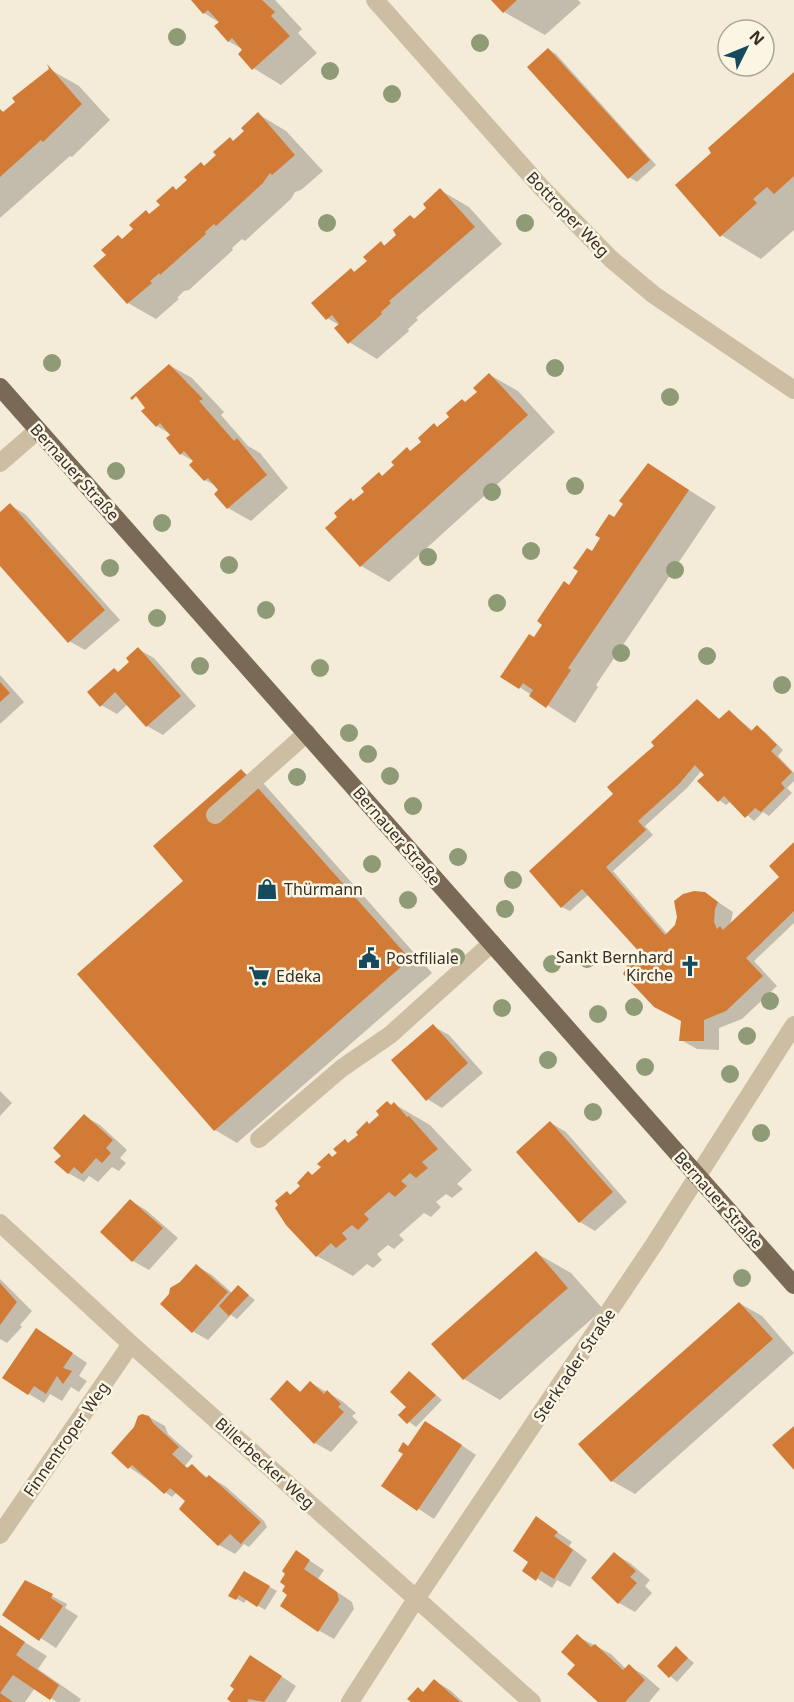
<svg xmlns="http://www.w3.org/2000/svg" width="794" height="1702" font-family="'Noto Sans',sans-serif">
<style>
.shadow{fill:#0003}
.building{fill:#d27b37}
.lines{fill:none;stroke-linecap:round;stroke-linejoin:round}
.minor{stroke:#cdbea3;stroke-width:18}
.major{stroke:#7a6955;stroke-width:18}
.tree{fill:#8f9b77}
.labels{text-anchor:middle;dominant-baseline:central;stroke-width:5;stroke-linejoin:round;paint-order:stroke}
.street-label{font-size:16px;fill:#372e26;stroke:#fbf5e4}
.poi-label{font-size:16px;fill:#372e26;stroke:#fbf5e4;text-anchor:start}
</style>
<rect width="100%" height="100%" fill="#f4ecd8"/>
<path class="shadow" d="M193,0H275L302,29L298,33L317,53L281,85L253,68L244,50L228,41L220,23L204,13Z
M493,0H578L581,3L545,35L504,12Z
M548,49L556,54L656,165L637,182L629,177Z
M51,70L79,86L110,120L72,157L70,156L0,218V110L5,113Z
M794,74V230L761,259L721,235L713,153Z
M258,114L286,131L323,171L301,190L295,192L291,199L245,241L242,239L232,248L233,250L189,290L184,291L177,298L179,299L156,319L128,303L95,266L162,205L173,188L178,191L189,180L201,164L206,167L230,139L235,142L246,132Z
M440,190L469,207L502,244L416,318L418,320L408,329L409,331L377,359L349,342L339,325L327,318L351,270L356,273L369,261L381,243L386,246L398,235L410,216L416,219L428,208Z
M169,365L192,378L224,412L221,415L248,446L260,453L288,488L251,521L228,508L216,494L221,489L205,480L195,462L181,454L172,435L157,426Z
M490,375L518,391L555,432L389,582L361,566L355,502L479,392Z
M649,465L716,507L596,685L598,687L575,723L502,676L535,639Z
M10,505L25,514L120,620L85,650L69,641L0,564V514Z
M138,649L154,658L196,706L163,735L147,726L128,704L117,714L101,705L119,673L130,662Z
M0,675L24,702L0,724Z
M697,701L720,720L729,711L753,731L757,727L765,732L783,750L778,756L794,773V781L787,788L792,793L769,816L763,812L754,821L731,801L726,805L719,800L702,770L687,788L645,826L653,835L613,871L668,935L709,896L733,912L730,926L781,877L794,844V923L754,961L777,986L742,1019L719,1028V1050L697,1049L681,1040L682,1021L645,956L589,894L570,911L562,907L615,794Z
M241,771L264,784L432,973L237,1143L215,1130L186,881Z
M433,1026L449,1035L483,1073L442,1108L427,1099Z
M0,1091L12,1103L0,1116Z
M394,1104L430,1125L472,1170L457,1184L463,1189L452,1198L446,1194L436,1202L441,1207L431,1217L424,1213L399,1235L404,1240L394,1249L388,1245L377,1254L382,1260L373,1268L367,1264L353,1276L317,1256L287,1193L291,1195L323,1167L329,1155L334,1158L339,1153L345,1141L350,1144L360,1135L367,1123L370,1125Z
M84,1116L100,1125L127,1150L120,1158L126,1163L119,1171L112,1167L98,1182L89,1176L84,1182L68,1173L63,1155Z
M551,1123L566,1132L627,1202L595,1231L580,1222Z
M131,1201L146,1210L178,1238L149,1270L133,1261L102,1232Z
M536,1253L571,1273L603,1309L500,1400L464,1379L433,1344Z
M197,1266L212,1275L232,1293L238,1287L255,1300L237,1319L231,1315L208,1340L192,1331L181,1284Z
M0,1279L32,1311L20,1325L22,1327L7,1343L0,1339Z
M739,1303L762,1316L794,1353L635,1494L612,1481L580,1444Z
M52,1339L87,1363L79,1376L87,1381L79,1392L71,1387L62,1401L50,1394L44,1403L29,1394Z
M410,1373L442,1400L416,1427L400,1415L408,1407Z
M287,1382L302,1393L311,1383L342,1401L356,1413L352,1416L358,1422L331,1452L315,1443L283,1413Z
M149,1417L165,1426L168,1434L193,1456L185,1466L189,1469L192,1466L208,1478L210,1477L225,1486L264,1521L267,1527L249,1547L244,1544L235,1554L219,1545L188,1501L177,1492L172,1497L129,1467Z
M441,1431L476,1455L434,1519L383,1486L409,1447Z
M536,1518L572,1542L569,1546L587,1560L570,1587L557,1580L552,1588L524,1570L530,1561Z
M296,1552L324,1570L318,1579L352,1602L354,1609L334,1639L318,1630L289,1594Z
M615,1554L630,1563L650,1580L645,1586L652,1593L635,1612L619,1603L593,1578Z
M245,1573L277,1591L265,1610L247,1599L244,1603L230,1595Z
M52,1596L67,1604L65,1608L78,1616L56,1648L4,1614Z
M0,1627L47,1656L38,1669L81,1699L79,1702H57L35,1688L25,1702H0Z
M577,1636L611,1654L626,1669L629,1666L644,1675L660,1689L649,1702H601L577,1665Z
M676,1648L694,1663L677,1682L659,1666Z
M266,1666L296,1686L286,1702H234Z
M435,1681L450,1690L463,1702H413L418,1689L425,1693Z"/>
<path class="building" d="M191,0H262L275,12L271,16L290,36L252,70L238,54L242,50L232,38L228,42L214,26L219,22L208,10L203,14Z
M491,0H517L503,13Z
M548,48L650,160L628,179L527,67Z
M47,64L82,104L43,142L41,140L0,177V109L3,112L15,102L12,98L49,69Z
M794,72V176L774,194L767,187L753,199L757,203L720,237L675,185L711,153L708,148Z
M258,112L295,155L272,175L270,173L267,177L263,183L216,226L214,224L205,232L206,234L160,275L159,273L156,276L150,281L152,283L127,304L93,266L106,255L101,250L118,235L122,239L133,229L129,225L146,210L149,214L160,205L156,201L173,186L176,190L187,180L184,177L201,162L204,166L216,155L213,152L230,137L233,141L244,131L241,128Z
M440,188L475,227L389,301L391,303L381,312L382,314L348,344L334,328L339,324L332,315L326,320L311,303L351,268L354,272L367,261L363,257L381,241L384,246L396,235L393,230L410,215L414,219L426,208L423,204Z
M169,364L203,399L199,401L234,441L237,438L267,475L227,509L214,494L218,490L208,478L204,481L189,465L193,461L184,451L180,455L166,438L170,435L160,423L156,427L141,411L145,408L136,396L132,400L130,398Z
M489,373L528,415L360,567L325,528L337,517L334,513L351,498L353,501L364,492L361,488L379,472L382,476L394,465L391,462L407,447L410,451L421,442L418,438L434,423L437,427L449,417L446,413L462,399L465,402L477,392L473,388Z
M648,463L689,490L568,668L571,670L546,708L529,696L533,690L523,683L519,689L500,677L529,634L534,637L542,625L537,621L564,581L569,585L578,571L573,568L587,548L592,551L600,538L595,535L609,514L614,517L623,504L619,501Z
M10,503L105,610L68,643L0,566V512Z
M138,647L181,696L146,727L115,692L100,707L87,692L114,668L118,672L129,662L126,658Z
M0,682L10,693L0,702Z
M697,699L719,719L729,710L751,731L757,725L777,745L771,751L792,772L781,783L785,788L761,812L755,808L745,818L724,796L718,802L697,781L704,775L695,765L679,784L638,821L646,830L606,867L665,935L675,925L677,917L674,901L683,894L694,891L705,892L718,902L715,909L714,922L717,929L720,926L723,930L779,877L769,866L794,842V911L746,958L763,976L726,1011L704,1020V1041H679L681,1021L654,1007L623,974L628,964L643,956L582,889L561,908L529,871L613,794L607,787L648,751L654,746L651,742Z
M241,769L410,959L214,1131L77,974L183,881L153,846Z
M433,1024L468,1063L426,1101L391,1060Z
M387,1101L391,1105L394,1102L407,1117L409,1116L438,1149L422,1162L428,1168L416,1178L410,1173L401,1181L407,1186L395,1197L389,1192L364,1214L369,1219L358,1230L352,1225L342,1233L347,1239L336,1248L331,1243L316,1257L286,1225L275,1208L278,1205L275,1201L287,1191L290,1195L300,1186L297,1183L308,1171L312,1175L321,1167L317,1164L329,1153L332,1157L337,1153L333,1149L345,1139L348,1143L358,1135L356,1132L367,1121L369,1124L379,1115L376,1111Z
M84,1114L113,1140L106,1148L111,1153L102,1163L96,1158L82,1174L74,1167L68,1174L54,1162L61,1156L53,1148Z
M550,1121L613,1192L579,1223L516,1152Z
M130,1199L163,1228L132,1262L100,1232Z
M536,1251L568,1288L463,1380L431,1344Z
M196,1264L228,1292L192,1333L160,1304L169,1294L170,1288L180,1282Z
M0,1283L17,1302L0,1325Z
M238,1285L249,1295L229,1316L219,1306Z
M739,1302L773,1339L611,1482L578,1444Z
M36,1328L73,1353L63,1368L72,1371L63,1384L57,1376L46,1394L34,1386L28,1395L2,1378Z
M409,1371L436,1395L407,1424L398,1415L406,1407L390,1392Z
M287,1380L300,1392L310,1381L324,1394L327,1390L341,1404L338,1407L344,1412L314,1444L270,1399Z
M142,1414L149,1416L153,1423L179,1447L172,1454L187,1468L192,1464L206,1478L209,1475L261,1522L241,1544L230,1534L218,1546L179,1509L185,1501L170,1488L164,1494L132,1465L128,1469L111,1453L134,1427L138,1416Z
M425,1421L462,1445L417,1511L381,1486L403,1454L398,1451L403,1442L408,1446Z
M794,1426V1470L772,1445Z
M536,1516L558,1532L554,1536L573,1550L554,1579L541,1571L536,1581L522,1571L528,1562L513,1551Z
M296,1550L310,1560L304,1569L337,1592L339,1600L318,1632L280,1606L287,1595L282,1591L285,1586L280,1582L285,1574L282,1571Z
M614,1552L636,1571L630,1577L637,1583L618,1604L591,1578Z
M244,1571L270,1586L257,1607L239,1595L236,1600L228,1596Z
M25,1580L53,1594L51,1598L63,1606L39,1641L2,1615Z
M0,1625L25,1642L16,1655L59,1685L50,1700L13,1675L0,1693Z
M577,1634L591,1647L595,1644L623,1670L629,1664L645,1680L625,1702H598L567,1674L575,1665L561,1652Z
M676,1646L688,1658L669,1678L657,1666Z
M250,1655L282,1676L264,1702L249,1699L247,1702H231L227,1699L234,1689L230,1686Z
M434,1679L460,1702H411L407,1699L418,1687L423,1692Z
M0,1693L13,1702H0Z"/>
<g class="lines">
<path class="minor" d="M375,0L541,187L611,259L654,295L794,390
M0,463L38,430
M215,815L307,733
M259,1139L342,1068L390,1035L492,943
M0,1223L131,1344L532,1702
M0,1535L131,1344
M350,1702L416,1599L653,1246L794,1025"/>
<path class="major" d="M0,387L794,1285"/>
</g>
<g class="tree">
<circle cx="177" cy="37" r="9"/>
<circle cx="480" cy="43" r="9"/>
<circle cx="330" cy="71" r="9"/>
<circle cx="392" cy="94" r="9"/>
<circle cx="327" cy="223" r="9"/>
<circle cx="525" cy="223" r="9"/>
<circle cx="52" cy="363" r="9"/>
<circle cx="555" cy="368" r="9"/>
<circle cx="670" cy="397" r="9"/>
<circle cx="116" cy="471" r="9"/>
<circle cx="575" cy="486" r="9"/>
<circle cx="492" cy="492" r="9"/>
<circle cx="162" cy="523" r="9"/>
<circle cx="531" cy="551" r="9"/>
<circle cx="428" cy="557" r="9"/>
<circle cx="229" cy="565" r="9"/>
<circle cx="110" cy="568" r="9"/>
<circle cx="675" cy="570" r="9"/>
<circle cx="497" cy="603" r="9"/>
<circle cx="266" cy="610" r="9"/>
<circle cx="157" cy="618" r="9"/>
<circle cx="621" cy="653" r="9"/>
<circle cx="707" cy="656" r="9"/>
<circle cx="200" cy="666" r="9"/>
<circle cx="320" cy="668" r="9"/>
<circle cx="782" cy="685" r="9"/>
<circle cx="349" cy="733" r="9"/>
<circle cx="368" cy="754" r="9"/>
<circle cx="390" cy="776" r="9"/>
<circle cx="297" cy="777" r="9"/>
<circle cx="413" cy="806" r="9"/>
<circle cx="458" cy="857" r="9"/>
<circle cx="372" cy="864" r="9"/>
<circle cx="513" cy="880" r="9"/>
<circle cx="408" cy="900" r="9"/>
<circle cx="505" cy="909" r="9"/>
<circle cx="456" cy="957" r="9"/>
<circle cx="587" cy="959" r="9"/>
<circle cx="552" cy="964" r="9"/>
<circle cx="770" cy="1001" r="9"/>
<circle cx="634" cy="1007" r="9"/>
<circle cx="502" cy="1008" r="9"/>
<circle cx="598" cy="1014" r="9"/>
<circle cx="747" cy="1036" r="9"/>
<circle cx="548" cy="1060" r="9"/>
<circle cx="645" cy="1067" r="9"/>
<circle cx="730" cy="1074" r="9"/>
<circle cx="593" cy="1112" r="9"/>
<circle cx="761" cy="1133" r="9"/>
<circle cx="742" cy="1278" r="9"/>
</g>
<defs>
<symbol id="shop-bare" viewBox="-9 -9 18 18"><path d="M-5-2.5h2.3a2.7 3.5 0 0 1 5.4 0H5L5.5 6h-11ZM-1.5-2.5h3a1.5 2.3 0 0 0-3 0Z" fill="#174a5c" stroke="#fbf5e4" stroke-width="2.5" paint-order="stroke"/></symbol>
<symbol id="civic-bare" viewBox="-9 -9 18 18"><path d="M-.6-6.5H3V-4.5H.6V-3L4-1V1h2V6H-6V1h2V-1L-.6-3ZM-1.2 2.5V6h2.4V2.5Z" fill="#174a5c" stroke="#fbf5e4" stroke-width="2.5" paint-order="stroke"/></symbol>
<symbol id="church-bare" viewBox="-9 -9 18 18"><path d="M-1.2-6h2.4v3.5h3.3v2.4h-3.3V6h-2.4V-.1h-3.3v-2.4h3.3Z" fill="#174a5c" stroke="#fbf5e4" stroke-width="2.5" paint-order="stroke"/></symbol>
<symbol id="supermarket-bare" viewBox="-9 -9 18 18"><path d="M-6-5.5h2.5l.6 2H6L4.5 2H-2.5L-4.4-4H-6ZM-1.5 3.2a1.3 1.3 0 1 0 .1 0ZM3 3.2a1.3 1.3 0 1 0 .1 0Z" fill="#174a5c" stroke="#fbf5e4" stroke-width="2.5" paint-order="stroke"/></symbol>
</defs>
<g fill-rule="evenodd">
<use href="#shop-bare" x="252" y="874" width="30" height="30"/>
<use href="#civic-bare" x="354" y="943" width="30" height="30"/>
<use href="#church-bare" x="675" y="951" width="30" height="30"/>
<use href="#supermarket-bare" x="244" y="961" width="30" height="30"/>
</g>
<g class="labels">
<g class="street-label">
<text transform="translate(568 214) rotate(46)">Bottroper Weg</text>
<text transform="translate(75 472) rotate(48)">Bernauer Straße</text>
<text transform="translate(397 836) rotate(49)">Bernauer Straße</text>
<text transform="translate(719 1200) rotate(48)">Bernauer Straße</text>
<text transform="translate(574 1365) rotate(-56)">Sterkrader Straße</text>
<text transform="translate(66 1439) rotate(-55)">Finnentroper Weg</text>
<text transform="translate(265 1463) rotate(42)">Billerbecker Weg</text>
</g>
<g class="poi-label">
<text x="284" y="889">Thürmann</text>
<text x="673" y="957" text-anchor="end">Sankt Bernhard<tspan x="673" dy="18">Kirche</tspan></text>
<text x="386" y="958">Postfiliale</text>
<text x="276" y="976">Edeka</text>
</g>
</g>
<g transform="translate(746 48) rotate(47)"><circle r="28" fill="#fbf5e4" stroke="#ada598" stroke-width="1.5"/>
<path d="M0-4.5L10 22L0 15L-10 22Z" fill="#174a5c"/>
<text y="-9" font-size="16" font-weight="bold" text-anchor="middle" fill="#372e26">N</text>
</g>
</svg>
